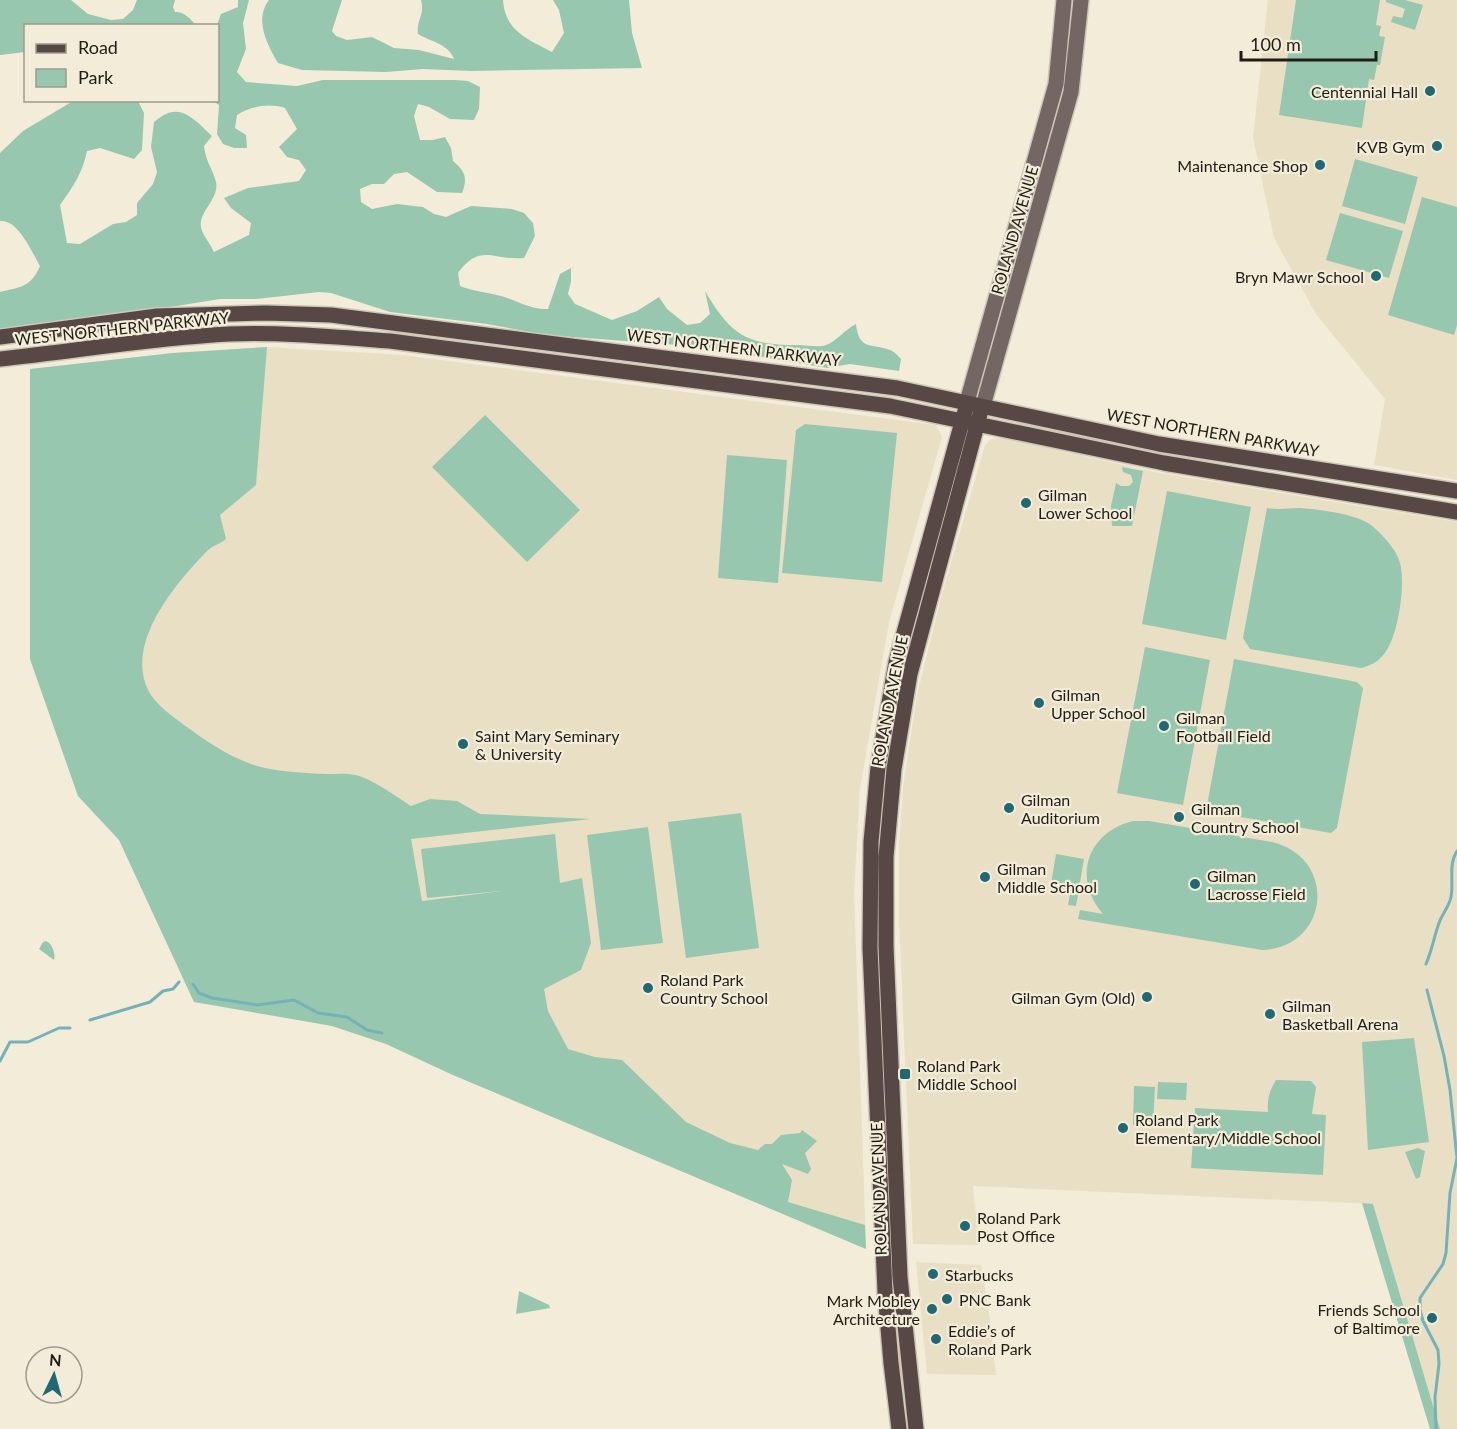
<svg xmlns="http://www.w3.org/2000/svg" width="1457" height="1429" font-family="Lato,sans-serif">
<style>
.built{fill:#e8dfc5}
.green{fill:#98c7b0}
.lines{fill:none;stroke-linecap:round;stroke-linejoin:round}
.stream{stroke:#74b2b8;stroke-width:3}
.secondary-casing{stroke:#ccc7b6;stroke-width:18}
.primary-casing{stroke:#ccc7b6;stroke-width:18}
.secondary{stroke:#746663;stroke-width:15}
.primary{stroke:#584845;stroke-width:15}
.poi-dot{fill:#1f6874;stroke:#f2ecd9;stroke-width:2}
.labels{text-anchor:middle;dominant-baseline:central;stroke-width:4.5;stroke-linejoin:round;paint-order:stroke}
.poi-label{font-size:16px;fill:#1f1d16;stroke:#f2ecd9;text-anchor:start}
.street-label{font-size:16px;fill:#1f1d16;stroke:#f2ecd9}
</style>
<rect width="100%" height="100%" fill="#f2ecd9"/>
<path class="built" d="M1268,0H1457V480L1374,465L1385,399L1316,314L1274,238L1253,137Z
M267,347L403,355L936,425L942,437L889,622L860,789L854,891L866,1249L453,1075L386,1044L332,1026L263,1011L194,1002L119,840L78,796L30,659V369L173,353Z
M1001,438L1160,473L1457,522V1429H1440L1373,1204L973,1186L979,1245L913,1244L899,921V847L903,787L917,695L942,594L985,445L991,439Z
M916,1262L981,1265L990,1319L996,1375L927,1374Z"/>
<path class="green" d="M0,0H71L88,14L111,20L123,19L133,10L137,0H175L173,7L175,12C185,12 189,18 196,25L26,26L25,52L0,55Z
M238,0H249L243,23L246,49L237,72L246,82L297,86L323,80H455L468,81L480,87L479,109L474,120L450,119L429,107L418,104L414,116L420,140H433L445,137L451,148L453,161C465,171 468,178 462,193L437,192L407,172L394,174L384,184H372L360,189L361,202L372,209L397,204L423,207L434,214L446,217L471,206L512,209L524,213L533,223L535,236L524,258C492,261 481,242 458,273L460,286C472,291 485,292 497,295C515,299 529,310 548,309L560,274L571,268V281L568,294L575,304L612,320L637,311L659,297L667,309L687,325L700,323L710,314L705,291C731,335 746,345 798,345C806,345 818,348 826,345C836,342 844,330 856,324C859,351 871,343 890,350C894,351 898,356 901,359L899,371L850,364L827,368L705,347L546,335L487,324L390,312L331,293L319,292L256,299H220L22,331H0V292C21,287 31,287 40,266C32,252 18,219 0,221V153L23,131L73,101H138L144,113L142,150L134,159L100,148L87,151C83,172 73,187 60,205L67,243L80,244L113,224L126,222L137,215V203L153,184L157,172L151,147L154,122C179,100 192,117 212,136L204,146C206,163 213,169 216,182C220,200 195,213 202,231C205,238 211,245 214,252L249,235L251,223L231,208L224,198L248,188L299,181L306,170L299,160L287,157L279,147L297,129L285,108C268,103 252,106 237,115L235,128L246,135L247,148H234L223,144L217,134L219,105L213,101L218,100L217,25L221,14L238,7Z
M269,0H342L332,31L336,36L347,40L372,37L394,48L419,50L454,59C449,44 429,41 418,34C416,19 425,17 421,0H503C505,31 528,39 552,52L564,33L559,10L553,0H629L632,33L642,68L472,71L423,69L386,72L302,70L278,63C267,44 254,20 269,0Z
M1296,0H1380L1376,25L1381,26L1379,36L1385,37L1380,65H1377L1374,80L1369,79L1362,128L1279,115Z
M1386,0H1405L1423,5L1415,30L1391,22L1393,16L1402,18L1405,9L1386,2Z
M1355,159L1418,177L1405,224L1342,206Z
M1422,197L1457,207V325L1454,335L1388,315Z
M1340,213L1403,231L1389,278L1326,260Z
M267,347L256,485L220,515L226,539C220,544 212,546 207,551C176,583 125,642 148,690C156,705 171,715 184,725C205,740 226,755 251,764C274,772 303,773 328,774C336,774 346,773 355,775C371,778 397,797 411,806L430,799L457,801L480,814L591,819L411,839L422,901L501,891L427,898L421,849L555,834L560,883L582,878L591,943L581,970L544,989L548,1011L568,1049L595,1057L622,1060L686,1122L730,1143L758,1150L765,1144H772L781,1135L800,1133L802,1130L817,1141L805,1153L811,1169L808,1174L782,1164L792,1180L788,1202L865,1225L866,1249L453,1075L386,1044L332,1026L194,1002L119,840L78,796L30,659V369L173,353Z
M485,415L580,510L527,562L432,467Z
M805,424L897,433L882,582L782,573L796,430Z
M727,455L787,460L778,583L718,578Z
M1122,467L1143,471L1132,526H1112L1111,506L1116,483L1121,486H1129L1133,482L1131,475L1123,472Z
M1167,491L1251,507L1226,640L1142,624Z
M1267,508C1278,510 1288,508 1299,508C1317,509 1357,514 1371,525C1381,533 1395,548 1399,560C1407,581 1398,638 1384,654C1378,662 1370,666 1361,668L1250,649L1243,638Z
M1145,647L1210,660L1183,805L1117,793Z
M1234,659L1357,682L1363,688L1337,828L1331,833L1206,811Z
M741,813L759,948L686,958L668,822Z
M1133,821H1149L1272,842C1338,858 1330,947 1262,950L1078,919L1080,910L1103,914C1072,879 1087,832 1133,821Z
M648,827L663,943L601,950L587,835Z
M1056,854L1084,859L1076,906L1068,905L1070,894L1050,890Z
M46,941C52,943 56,954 54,960L39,949L43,942Z
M1414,1038L1429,1142L1368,1150L1362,1042Z
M1276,1080L1311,1081L1316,1087L1312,1114L1326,1115L1323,1175L1191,1168L1195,1108L1268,1112C1267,1099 1269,1092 1276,1080Z
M1158,1082L1187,1083L1186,1100L1157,1099Z
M1134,1086L1155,1087L1153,1125H1133Z
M1418,1148L1425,1151L1420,1177L1416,1179L1405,1152Z
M1362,1203L1373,1204L1440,1429H1430Z
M519,1291L549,1305L550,1308L516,1314Z"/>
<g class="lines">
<path class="stream" d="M1426,964C1432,950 1434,937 1439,923C1442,914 1449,907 1451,897C1454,881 1448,865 1457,851
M193,984L199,993L212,998L257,1005L294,1000L318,1013L347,1017L367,1030L382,1033
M1427,990L1444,1056L1450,1090L1457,1158L1450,1193L1446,1253L1443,1264L1420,1298V1310L1423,1321L1438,1350L1439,1364L1435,1397L1436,1429
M90,1020L150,1002L163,991L173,989L179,982
M0,1061L10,1042H28L59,1028H70"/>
<defs>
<path id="secondary" d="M967,402L1056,84L1064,0
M983,406L1071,92L1081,0"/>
<path id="primary" d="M0,337L157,316L266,313L331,315L897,388L1159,444L1457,491
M0,359C76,351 152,338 229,334C282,332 336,337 390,341L890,406L1164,463L1457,512
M899,1429L891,1363L885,1292L870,948L871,842L878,767L896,662L965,411
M916,1429L900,1277L886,946V857L894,769L910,674L980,414"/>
</defs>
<use href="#secondary" class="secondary-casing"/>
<use href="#primary" class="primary-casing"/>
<use href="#secondary" class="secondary"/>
<use href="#primary" class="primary"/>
</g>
<g class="poi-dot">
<circle cx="1430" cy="91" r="6"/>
<circle cx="1437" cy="146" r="6"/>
<circle cx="1320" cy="165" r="6"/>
<circle cx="1376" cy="276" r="6"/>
<circle cx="1026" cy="503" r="6"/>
<circle cx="1039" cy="703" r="6"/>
<circle cx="1164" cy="726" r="6"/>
<circle cx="463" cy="744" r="6"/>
<circle cx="1009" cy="808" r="6"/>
<circle cx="1179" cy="817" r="6"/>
<circle cx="985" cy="877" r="6"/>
<circle cx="1195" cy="884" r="6"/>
<circle cx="648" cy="988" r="6"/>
<circle cx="1147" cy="997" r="6"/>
<circle cx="1270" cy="1014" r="6"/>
<rect x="899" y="1068" width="12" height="12" rx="3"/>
<circle cx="1123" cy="1128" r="6"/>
<circle cx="965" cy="1226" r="6"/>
<circle cx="933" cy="1274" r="6"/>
<circle cx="947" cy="1299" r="6"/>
<circle cx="932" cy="1309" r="6"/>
<circle cx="1432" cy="1318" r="6"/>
<circle cx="936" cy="1339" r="6"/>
</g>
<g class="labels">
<g class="poi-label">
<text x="1418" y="91" text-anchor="end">Centennial Hall</text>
<text x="1425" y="146" text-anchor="end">KVB Gym</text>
<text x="1308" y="165" text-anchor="end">Maintenance Shop</text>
<text x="1364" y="276" text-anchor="end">Bryn Mawr School</text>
<text x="1038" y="494">Gilman<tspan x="1038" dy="18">Lower School</tspan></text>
<text x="1051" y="694">Gilman<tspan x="1051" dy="18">Upper School</tspan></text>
<text x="1176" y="717">Gilman<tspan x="1176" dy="18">Football Field</tspan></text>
<text x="475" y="735">Saint Mary Seminary<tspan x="475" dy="18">&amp; University</tspan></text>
<text x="1021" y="799">Gilman<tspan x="1021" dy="18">Auditorium</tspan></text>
<text x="1191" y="808">Gilman<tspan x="1191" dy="18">Country School</tspan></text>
<text x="997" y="868">Gilman<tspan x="997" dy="18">Middle School</tspan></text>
<text x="1207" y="875">Gilman<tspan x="1207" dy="18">Lacrosse Field</tspan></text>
<text x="660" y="979">Roland Park<tspan x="660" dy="18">Country School</tspan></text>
<text x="1135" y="997" text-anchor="end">Gilman Gym (Old)</text>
<text x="1282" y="1005">Gilman<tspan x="1282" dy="18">Basketball Arena</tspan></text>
<text x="917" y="1065">Roland Park<tspan x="917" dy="18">Middle School</tspan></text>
<text x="1135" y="1119">Roland Park<tspan x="1135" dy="18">Elementary/Middle School</tspan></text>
<text x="977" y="1217">Roland Park<tspan x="977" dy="18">Post Office</tspan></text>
<text x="945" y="1274">Starbucks</text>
<text x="959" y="1299">PNC Bank</text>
<text x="920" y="1300" text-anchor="end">Mark Mobley<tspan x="920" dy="18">Architecture</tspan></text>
<text x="1420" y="1309" text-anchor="end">Friends School<tspan x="1420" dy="18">of Baltimore</tspan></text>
<text x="948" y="1330">Eddie’s of<tspan x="948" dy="18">Roland Park</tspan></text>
</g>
<g class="street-label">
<text transform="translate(1014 230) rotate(-74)">ROLAND AVENUE</text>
<text transform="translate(122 328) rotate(-6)">WEST NORTHERN PARKWAY</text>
<text transform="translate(734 347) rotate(7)">WEST NORTHERN PARKWAY</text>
<text transform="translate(1213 432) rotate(10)">WEST NORTHERN PARKWAY</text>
<text transform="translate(889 701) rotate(-79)">ROLAND AVENUE</text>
<text transform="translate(878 1189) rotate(-92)">ROLAND AVENUE</text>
</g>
</g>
<rect x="24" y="24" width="195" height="78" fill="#f2ecd9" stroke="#9e998b" stroke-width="1.5"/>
<rect x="36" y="44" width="30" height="9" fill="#584845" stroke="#9e998b" stroke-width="1.5"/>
<text x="78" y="54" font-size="18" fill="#1f1d16">Road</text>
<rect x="36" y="69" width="30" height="18" fill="#98c7b0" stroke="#9e998b" stroke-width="1.5"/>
<text x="78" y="84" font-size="18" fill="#1f1d16">Park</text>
<g transform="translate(54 1375) rotate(5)"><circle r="28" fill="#f2ecd9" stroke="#9e998b" stroke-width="1.5"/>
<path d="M0-4.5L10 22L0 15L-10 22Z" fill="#1f6874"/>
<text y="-9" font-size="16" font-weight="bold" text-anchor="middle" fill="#1f1d16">N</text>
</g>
<path d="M1241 51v9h135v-9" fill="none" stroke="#1f1d16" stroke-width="3"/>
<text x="1250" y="51" font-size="18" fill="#1f1d16" stroke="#f2ecd9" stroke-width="4.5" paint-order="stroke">100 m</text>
</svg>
